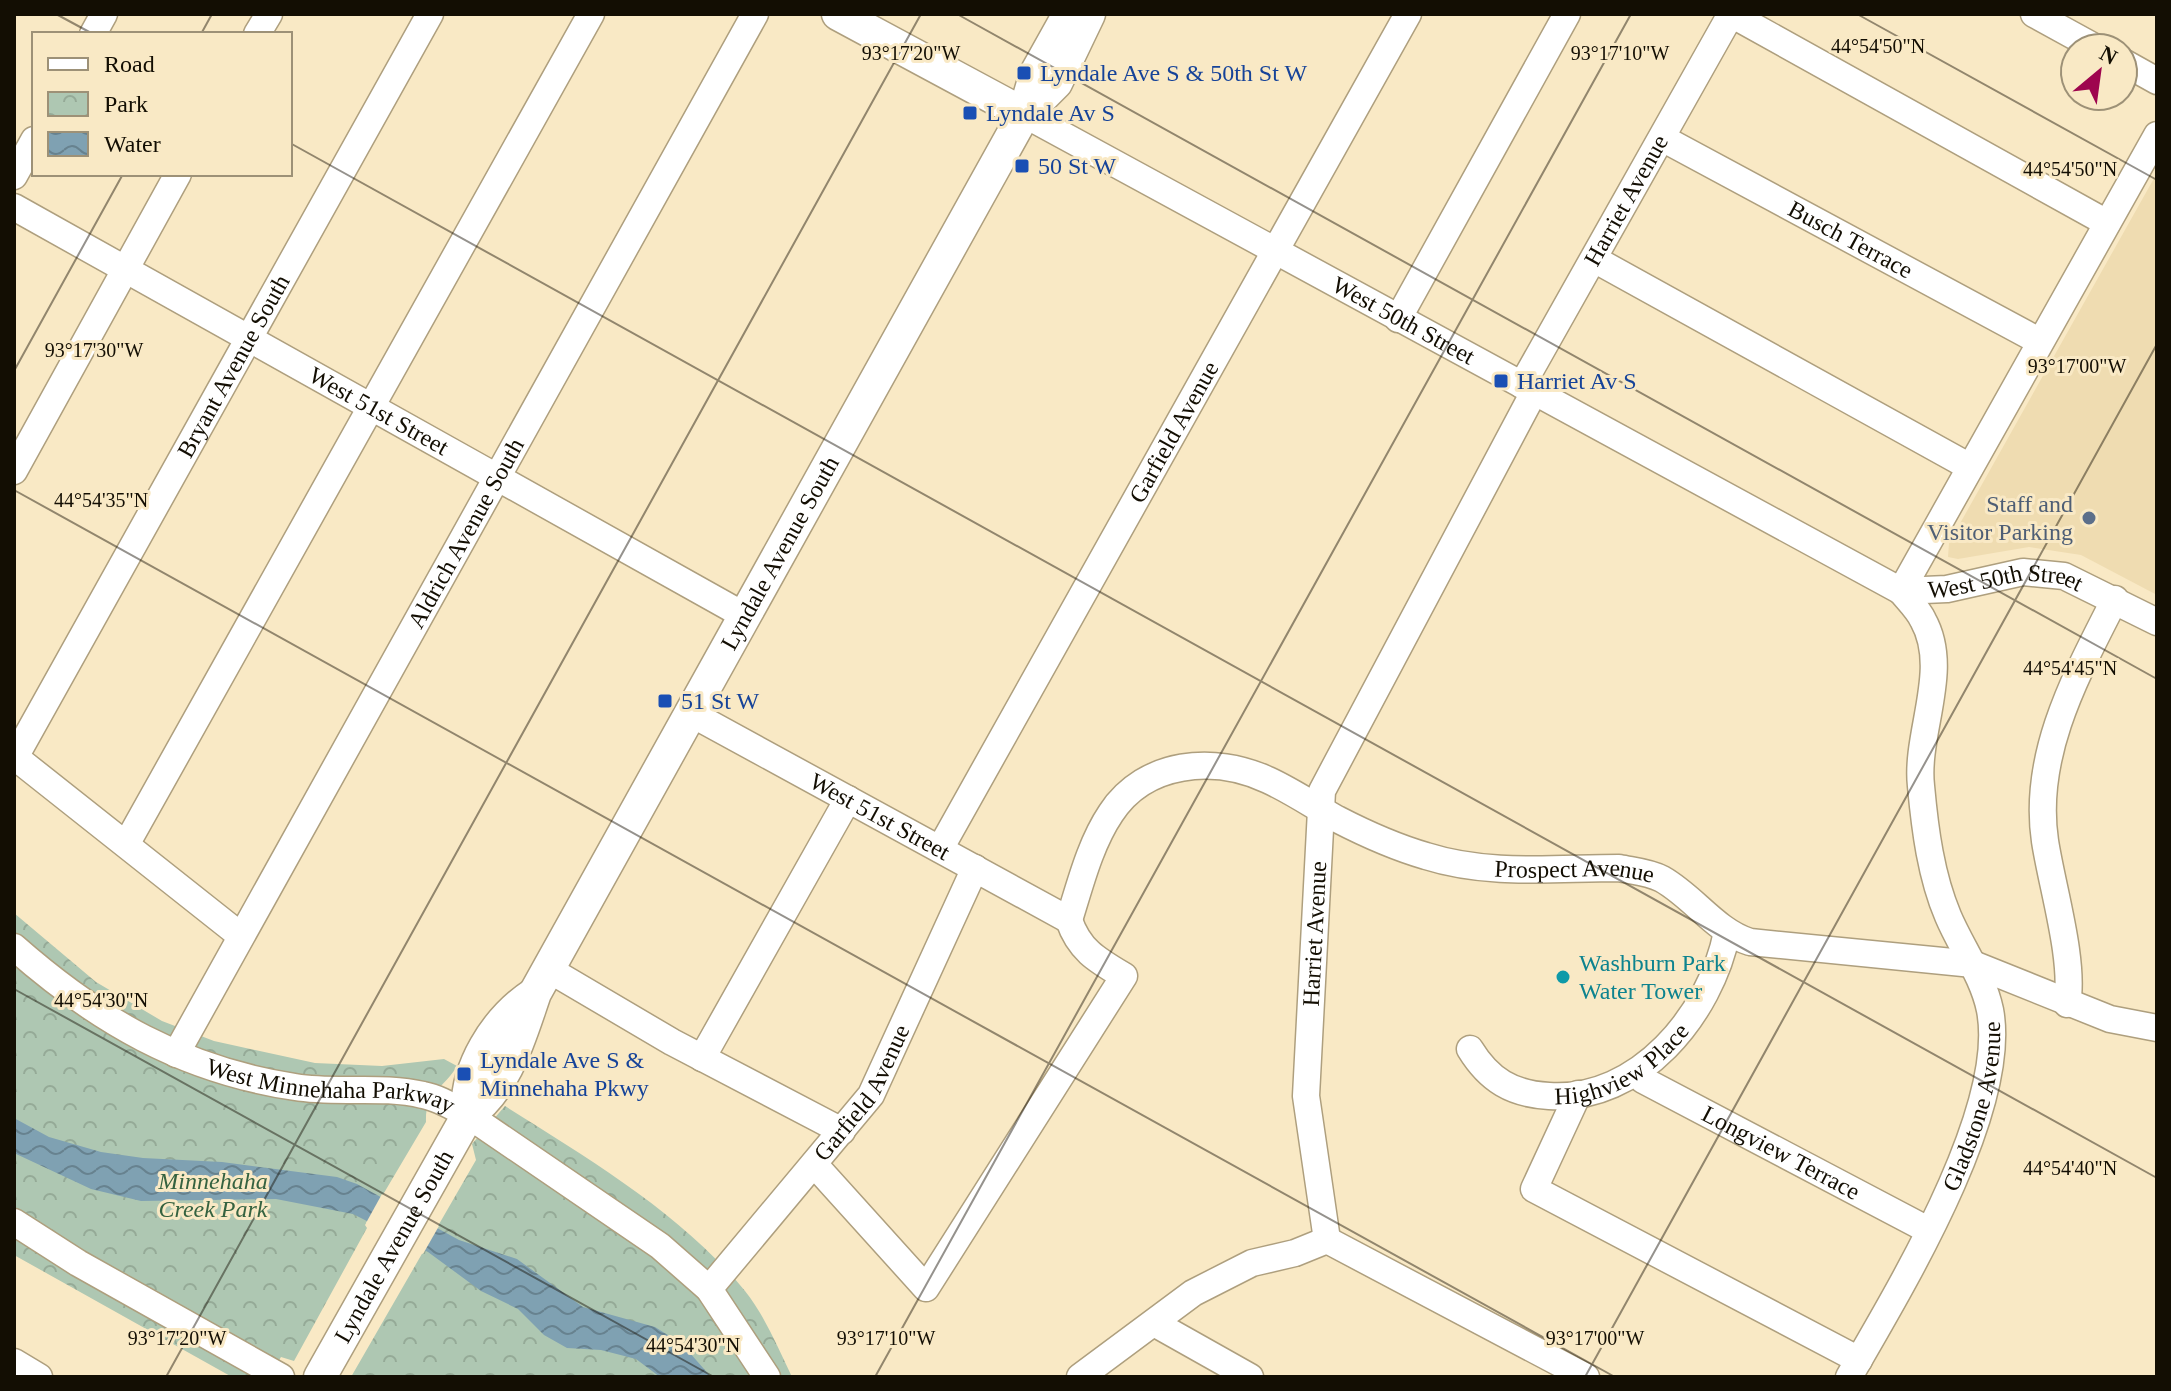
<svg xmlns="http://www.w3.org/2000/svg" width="2171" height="1391" font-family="Georgia,serif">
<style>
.built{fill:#efdcb1}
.park{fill:url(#park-crowns)}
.water{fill:url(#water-waves)}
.pier{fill:#f9e9c5}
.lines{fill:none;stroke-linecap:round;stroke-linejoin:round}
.minor-casing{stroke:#ae9f7e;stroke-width:29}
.major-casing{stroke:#ae9f7e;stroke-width:35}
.minor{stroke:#fff;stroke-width:26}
.major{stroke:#fff;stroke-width:32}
.ticks{fill:none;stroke:#130e03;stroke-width:2;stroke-opacity:0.45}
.transit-dot{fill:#1a4fb4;stroke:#f9e9c5;stroke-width:3}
.service-dot{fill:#5c6f8a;stroke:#f9e9c5;stroke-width:3}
.culture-dot{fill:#0f9aa8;stroke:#f9e9c5;stroke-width:3}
.labels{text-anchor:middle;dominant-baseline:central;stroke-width:6;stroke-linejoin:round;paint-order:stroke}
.transit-label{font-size:24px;fill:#164399;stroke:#f9e9c5;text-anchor:start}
.street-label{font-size:24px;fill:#130e03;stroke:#f9e9c5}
.service-label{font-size:24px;fill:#4e5e75;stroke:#f9e9c5;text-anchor:end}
.culture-label{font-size:24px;fill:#0d838f;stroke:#f9e9c5;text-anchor:start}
.park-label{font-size:24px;font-style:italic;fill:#356240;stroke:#f9e9c5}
.ticks-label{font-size:20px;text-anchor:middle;fill:#130e03;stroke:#f9e9c5;stroke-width:6;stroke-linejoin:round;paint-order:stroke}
</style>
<defs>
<pattern id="park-crowns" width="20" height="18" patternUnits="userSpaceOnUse" patternTransform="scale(2)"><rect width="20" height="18" fill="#aec7b2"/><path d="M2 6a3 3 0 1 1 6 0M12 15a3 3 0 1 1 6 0" fill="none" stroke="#95aa97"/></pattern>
<pattern id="water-waves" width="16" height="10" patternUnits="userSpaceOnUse" patternTransform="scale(2)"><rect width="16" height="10" fill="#7fa1b2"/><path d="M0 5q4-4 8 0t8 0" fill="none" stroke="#67828f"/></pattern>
</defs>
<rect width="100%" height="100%" fill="#f9e9c5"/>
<path class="built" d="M2157,173V595L2081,555L2029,547L1958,559L1948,557L1949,543Z"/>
<path class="park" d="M14,913L96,982L162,1021L214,1041L315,1063L382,1066L444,1059L457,1066C444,1089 425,1091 426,1122L365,1225L367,1228L294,1361L281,1357L269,1377H232L14,1255Z
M505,1106C589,1159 681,1213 745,1291C765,1316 778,1348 792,1377H351L476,1160L472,1144Z"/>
<path class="water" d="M14,1118L49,1137L101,1152L143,1158L222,1162L337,1177L357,1184L459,1240L517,1259L583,1307L655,1327L682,1344L711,1377H660L636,1359L601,1350L567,1348L544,1335L518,1309L481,1291L428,1252L353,1214L276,1199L141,1201L91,1189L14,1153Z"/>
<path class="pier" d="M382,1194L439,1226L423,1254L366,1223Z"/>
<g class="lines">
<defs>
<g id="minor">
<path d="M2034,14L2096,48"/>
<path d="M93,34L104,14"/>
<path d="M257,34L269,14"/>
<path d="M2123,62L2157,81"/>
<path id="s1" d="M1024,114L1901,591L1947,589L2023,572L2064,576L2157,622"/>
<path id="s2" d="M1662,138L2039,341"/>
<path d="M14,176L34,140"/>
<path id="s3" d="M14,207L745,616"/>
<path d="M1594,259L1970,467"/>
<path d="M1398,319L1567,14"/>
<path id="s4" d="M1522,385L1731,14L2107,223"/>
<path d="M14,471L178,174"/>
<path d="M1901,591L2157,135"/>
<path id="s5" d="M692,714L1069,920"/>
<path d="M15,757L241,936"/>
<path id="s6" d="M14,759L430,14"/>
<path d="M127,843L591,14"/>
<path id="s7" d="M940,849L1408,14"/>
<path id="s8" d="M1069,920C1080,885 1090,844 1111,813C1145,761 1214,755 1268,780C1292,791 1314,806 1337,819C1366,834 1395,847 1426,856C1489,876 1554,868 1619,868C1633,871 1649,872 1662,879C1694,897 1715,931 1750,942L1973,964L2110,1019L2157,1028"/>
<path id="s9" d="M14,947C98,1021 183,1070 295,1087C337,1094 382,1085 423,1095C439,1098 453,1107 468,1115L660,1246L709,1289L767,1377"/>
<path d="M548,969L672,1042L842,1131"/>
<path d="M2067,1004C2075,961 2052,887 2045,841C2032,754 2077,674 2115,599"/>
<path id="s10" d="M1470,1049C1489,1080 1512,1094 1549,1096C1639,1102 1711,1014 1727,932"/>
<path id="s11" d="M176,1054L755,14"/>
<path d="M702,1058L848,799"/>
<path id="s12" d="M1637,1072L1643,1080L1928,1230"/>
<path d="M1578,1094L1534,1189L1859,1360"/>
<path d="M814,1164L926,1288L1124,976C1097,960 1079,950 1069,920"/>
<path d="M14,1222L78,1263L281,1377"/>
<path id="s13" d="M1327,1240L1306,1096L1322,791L1534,392"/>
<path d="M1327,1240L1586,1377"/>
<path id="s14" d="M709,1289L871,1095L975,868"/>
<path d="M1154,1323L1250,1377"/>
<path d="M14,1362L39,1377"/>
<path d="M1080,1377L1193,1293L1252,1263L1295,1253L1327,1240"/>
<path id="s15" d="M1849,1377C1899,1290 2009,1110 1990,1010C1983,976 1961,947 1948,916C1931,876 1925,830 1921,786C1915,733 1951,670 1923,620C1918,609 1908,600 1901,591"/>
</g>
<g id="major">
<path d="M838,14L1024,114"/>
<path d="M1030,109L1056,83L1089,14"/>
<path d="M468,1115C464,1069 496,1019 534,994"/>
<path id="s16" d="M320,1377L468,1115C507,1087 520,1036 535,993L1024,114L1036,73L1069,14"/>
</g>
</defs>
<use href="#minor" class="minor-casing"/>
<use href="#major" class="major-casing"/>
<use href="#minor" class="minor"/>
<use href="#major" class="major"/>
</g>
<path class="ticks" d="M56,14L93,34M957,14L2157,679M1857,14L2157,180M201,34L212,14M290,143L2157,1178M14,371L123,174M14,490L1615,1377M14,989L714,1377M166,1377L921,14M875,1377L1631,14M1585,1377L2157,344"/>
<g class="transit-dot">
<rect x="1016" y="65" width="16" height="16" rx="4"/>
<rect x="962" y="105" width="16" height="16" rx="4"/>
<rect x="1014" y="158" width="16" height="16" rx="4"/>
<rect x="1493" y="373" width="16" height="16" rx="4"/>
<rect x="657" y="693" width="16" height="16" rx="4"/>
<rect x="456" y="1066" width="16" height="16" rx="4"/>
</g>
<circle class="service-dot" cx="2089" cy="518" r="8"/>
<circle class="culture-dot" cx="1563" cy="977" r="8"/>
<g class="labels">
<g class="transit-label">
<text x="1040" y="73">Lyndale Ave S &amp; 50th St W</text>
<text x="986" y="113">Lyndale Av S</text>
<text x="1038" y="166">50 St W</text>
<text x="1517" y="381">Harriet Av S</text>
<text x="681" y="701">51 St W</text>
<text x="480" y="1060">Lyndale Ave S &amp;<tspan x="480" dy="28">Minnehaha Pkwy</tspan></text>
</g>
<g class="street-label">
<text stroke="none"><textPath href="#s4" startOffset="212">Harriet Avenue</textPath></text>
<text stroke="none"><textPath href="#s2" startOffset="214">Busch Terrace</textPath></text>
<text stroke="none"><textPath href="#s1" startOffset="432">West 50th Street</textPath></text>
<text stroke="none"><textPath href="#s6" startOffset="450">Bryant Avenue South</textPath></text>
<text stroke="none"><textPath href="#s3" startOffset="418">West 51st Street</textPath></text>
<text stroke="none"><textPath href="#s7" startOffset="478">Garfield Avenue</textPath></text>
<text stroke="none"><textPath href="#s11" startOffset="596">Aldrich Avenue South</textPath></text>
<text stroke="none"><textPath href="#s16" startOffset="946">Lyndale Avenue South</textPath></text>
<text stroke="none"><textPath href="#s1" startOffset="1104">West 50th Street</textPath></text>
<text stroke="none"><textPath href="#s5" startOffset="214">West 51st Street</textPath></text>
<text stroke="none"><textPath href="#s8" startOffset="616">Prospect Avenue</textPath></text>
<text stroke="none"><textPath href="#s13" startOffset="308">Harriet Avenue</textPath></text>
<text stroke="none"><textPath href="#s10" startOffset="178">Highview Place</textPath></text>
<text stroke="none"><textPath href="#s9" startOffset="354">West Minnehaha Parkway</textPath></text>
<text stroke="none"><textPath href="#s14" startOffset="250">Garfield Avenue</textPath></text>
<text stroke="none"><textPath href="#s15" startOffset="300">Gladstone Avenue</textPath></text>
<text stroke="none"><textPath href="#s12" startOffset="166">Longview Terrace</textPath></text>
<text stroke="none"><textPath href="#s16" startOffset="150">Lyndale Avenue South</textPath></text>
</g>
<g class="service-label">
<text x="2073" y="504">Staff and<tspan x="2073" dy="28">Visitor Parking</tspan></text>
</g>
<g class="culture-label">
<text x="1579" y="963">Washburn Park<tspan x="1579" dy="28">Water Tower</tspan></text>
</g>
<g class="park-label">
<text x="213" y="1181">Minnehaha<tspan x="213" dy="28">Creek Park</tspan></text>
</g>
</g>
<g class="ticks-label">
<text x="1878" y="53">44°54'50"N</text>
<text x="911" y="60">93°17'20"W</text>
<text x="1620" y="60">93°17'10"W</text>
<text x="2070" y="176">44°54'50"N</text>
<text x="94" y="357">93°17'30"W</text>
<text x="2077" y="373">93°17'00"W</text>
<text x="101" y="507">44°54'35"N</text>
<text x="2070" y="675">44°54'45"N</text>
<text x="101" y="1007">44°54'30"N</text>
<text x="2070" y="1175">44°54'40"N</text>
<text x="177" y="1345">93°17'20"W</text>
<text x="886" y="1345">93°17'10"W</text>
<text x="1595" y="1345">93°17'00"W</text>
<text x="693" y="1352">44°54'30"N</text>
</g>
<rect width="2171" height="1391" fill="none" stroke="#130e03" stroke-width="32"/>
<rect x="32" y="32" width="260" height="144" fill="#f9e9c5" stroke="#9d9177" stroke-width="2"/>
<rect x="48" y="58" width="40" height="12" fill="#ffffff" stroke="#9d9177" stroke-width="2"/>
<text x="104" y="72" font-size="24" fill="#130e03">Road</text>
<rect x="48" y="92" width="40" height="24" fill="url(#park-crowns)" stroke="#9d9177" stroke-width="2"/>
<text x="104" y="112" font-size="24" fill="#130e03">Park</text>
<rect x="48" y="132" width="40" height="24" fill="url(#water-waves)" stroke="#9d9177" stroke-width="2"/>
<text x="104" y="152" font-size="24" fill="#130e03">Water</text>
<g transform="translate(2099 72) rotate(29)"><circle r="38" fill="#f9e9c5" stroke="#9d9177" stroke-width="2"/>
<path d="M0-6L14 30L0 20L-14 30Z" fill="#9e054e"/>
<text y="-12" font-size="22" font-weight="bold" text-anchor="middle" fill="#130e03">N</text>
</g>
</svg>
